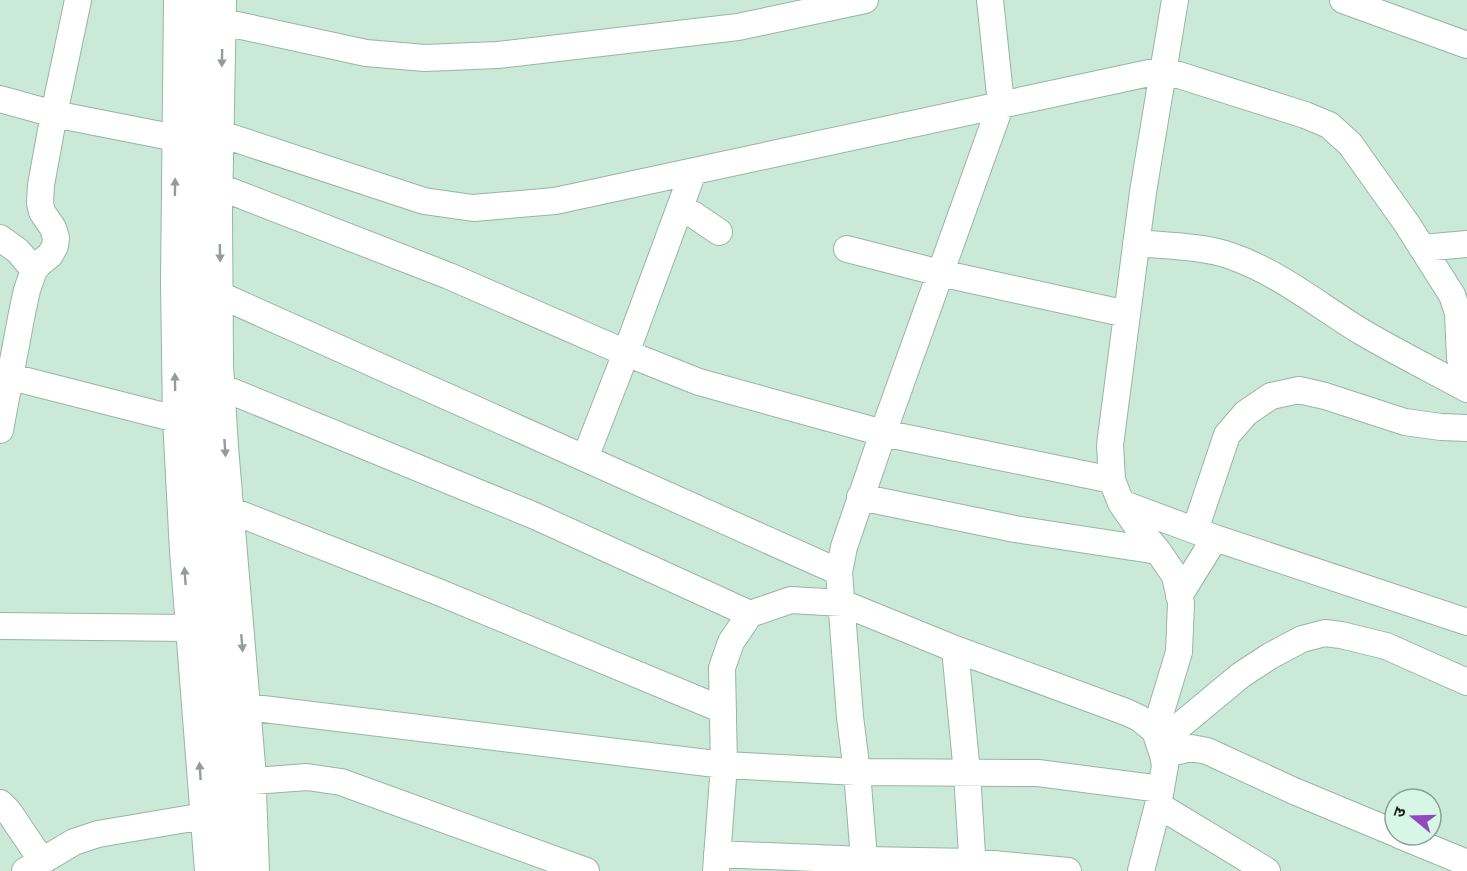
<svg xmlns="http://www.w3.org/2000/svg" width="1467" height="871" viewBox="0 0 1467 871" font-family="'Sofia Sans Condensed','Noto Sans Devanagari',sans-serif">
	<rect width="100%" height="100%" fill="#cae9d8"/>
	<g fill="none" stroke-linecap="round" stroke-linejoin="round">
		<defs>
			<path id="minor" d="M 177,0 L 174,282 L 176,419 L 183,551 L 208,871
				M 223,0 L 219,212 L 220,365 L 225,447 L 252,765 L 256,871
				M 1343,0 L 1467,45
				M 223,22 L 366,53 L 425,58 L 498,55 L 738,27 L 865,0
				M 0,99 L 54,114 L 176,138
				M 221,134 L 424,201 L 473,208 L 555,201 L 1163,70 L 1305,115 L 1329,125 L 1350,144 L 1407,224 L 1452,295 L 1458,313 L 1460,358 L 1467,380
				M 220,187 L 449,276 L 626,353 L 699,382 L 883,433 L 1112,480
				M 680,208 L 694,215 L 719,232
				M 0,238 L 18,251 L 34,270
				M 1136,243 C 1168,246 1202,246 1231,256 C 1280,273 1319,306 1362,332 C 1396,352 1432,370 1467,389
				M 1422,248 L 1467,244
				M 847,249 L 940,273 L 1127,314
				M 220,295 L 839,572
				M 0,374 L 176,419
				M 221,387 L 535,516 L 750,614
				M 0,430 L 22,313 L 27,290 L 34,270 L 40,263 L 50,255 L 55,246 L 56,238 L 53,228 L 42,212 L 40,203 L 41,185 L 54,114 L 78,0
				M 585,458 L 626,353 L 693,172
				M 860,497 L 1015,529 L 1158,551
				M 1121,503 L 1215,538 L 1467,622
				M 230,510 L 436,591 L 723,710
				M 1195,530 L 1227,435 L 1246,413 L 1271,396 L 1299,390 L 1325,396 L 1405,422 L 1441,427 L 1467,428
				M 1179,596 L 1215,538
				M 0,626 L 189,628
				M 955,649 L 967,773 L 973,871
				M 247,707 L 724,765 L 722,668 L 731,642 L 750,614 L 791,600 L 842,603 L 955,649 L 1126,712 L 1139,718 L 1155,731 L 1163,755 L 1165,766 L 1158,805 L 1141,871
				M 1155,731 L 1179,652 L 1181,603 L 1175,576 L 1158,551 L 1137,526 L 1121,503 L 1112,480 L 1110,445 L 1143,192 L 1175,0
				M 1159,743 L 1241,675 L 1270,656 L 1302,639 L 1325,633 L 1341,635 L 1386,646 L 1467,682
				M 1163,755 L 1191,748 L 1207,751 L 1294,791 L 1395,833
				M 253,781 L 307,777 L 341,782 L 586,871
				M 0,803 L 9,812 L 42,861
				M 1158,805 L 1267,871
				M 1399,835 L 1467,863
				M 717,854 L 864,860 L 973,862 L 1068,871
				M 25,871 L 74,842 L 98,834 L 204,816
				M 716,871 L 724,765 L 857,772 L 1038,773 L 1161,789
				M 865,871 L 857,772 L 850,717 L 839,572 L 844,547 L 883,433 L 1001,104 L 990,0"/>
			<path id="tertiary" d="M 198,0 L 195,189 L 197,309 L 201,434 L 230,792 L 230,871"/>
		</defs>
		<use href="#minor" stroke="#97b5a5" stroke-width="28"/>
		<use href="#tertiary" stroke="#97b5a5" stroke-width="34"/>
		<use href="#minor" stroke="#fff" stroke-width="26"/>
		<use href="#tertiary" stroke="#fff" stroke-width="32"/>
	</g>
	<defs><path id="oneway-solid" d="M-6-.8H1V-3.2L6.5 0L1 3.2V.8H-6Z" transform="scale(1.5)"/></defs>
	<g fill="#959b98">
		<use href="#oneway-solid" transform="translate(222 58) rotate(91)"/>
		<use href="#oneway-solid" transform="translate(175 187) rotate(-89)"/>
		<use href="#oneway-solid" transform="translate(220 253) rotate(89)"/>
		<use href="#oneway-solid" transform="translate(175 382) rotate(-91)"/>
		<use href="#oneway-solid" transform="translate(225 448) rotate(86)"/>
		<use href="#oneway-solid" transform="translate(185 576) rotate(-94)"/>
		<use href="#oneway-solid" transform="translate(242 643) rotate(85)"/>
		<use href="#oneway-solid" transform="translate(200 771) rotate(-94)"/>
	</g>
	<g transform="translate(1413 817) rotate(289)"><circle r="28" fill="#d7f6e5" stroke="#89a094" stroke-width="1.5"/>
	<path d="M0-4.5L10 22L0 15L-10 22Z" fill="#9249bb"/>
	<text y="-9" font-size="16" font-weight="bold" text-anchor="middle" fill="#14201a">उ</text>
	</g>
</svg>
